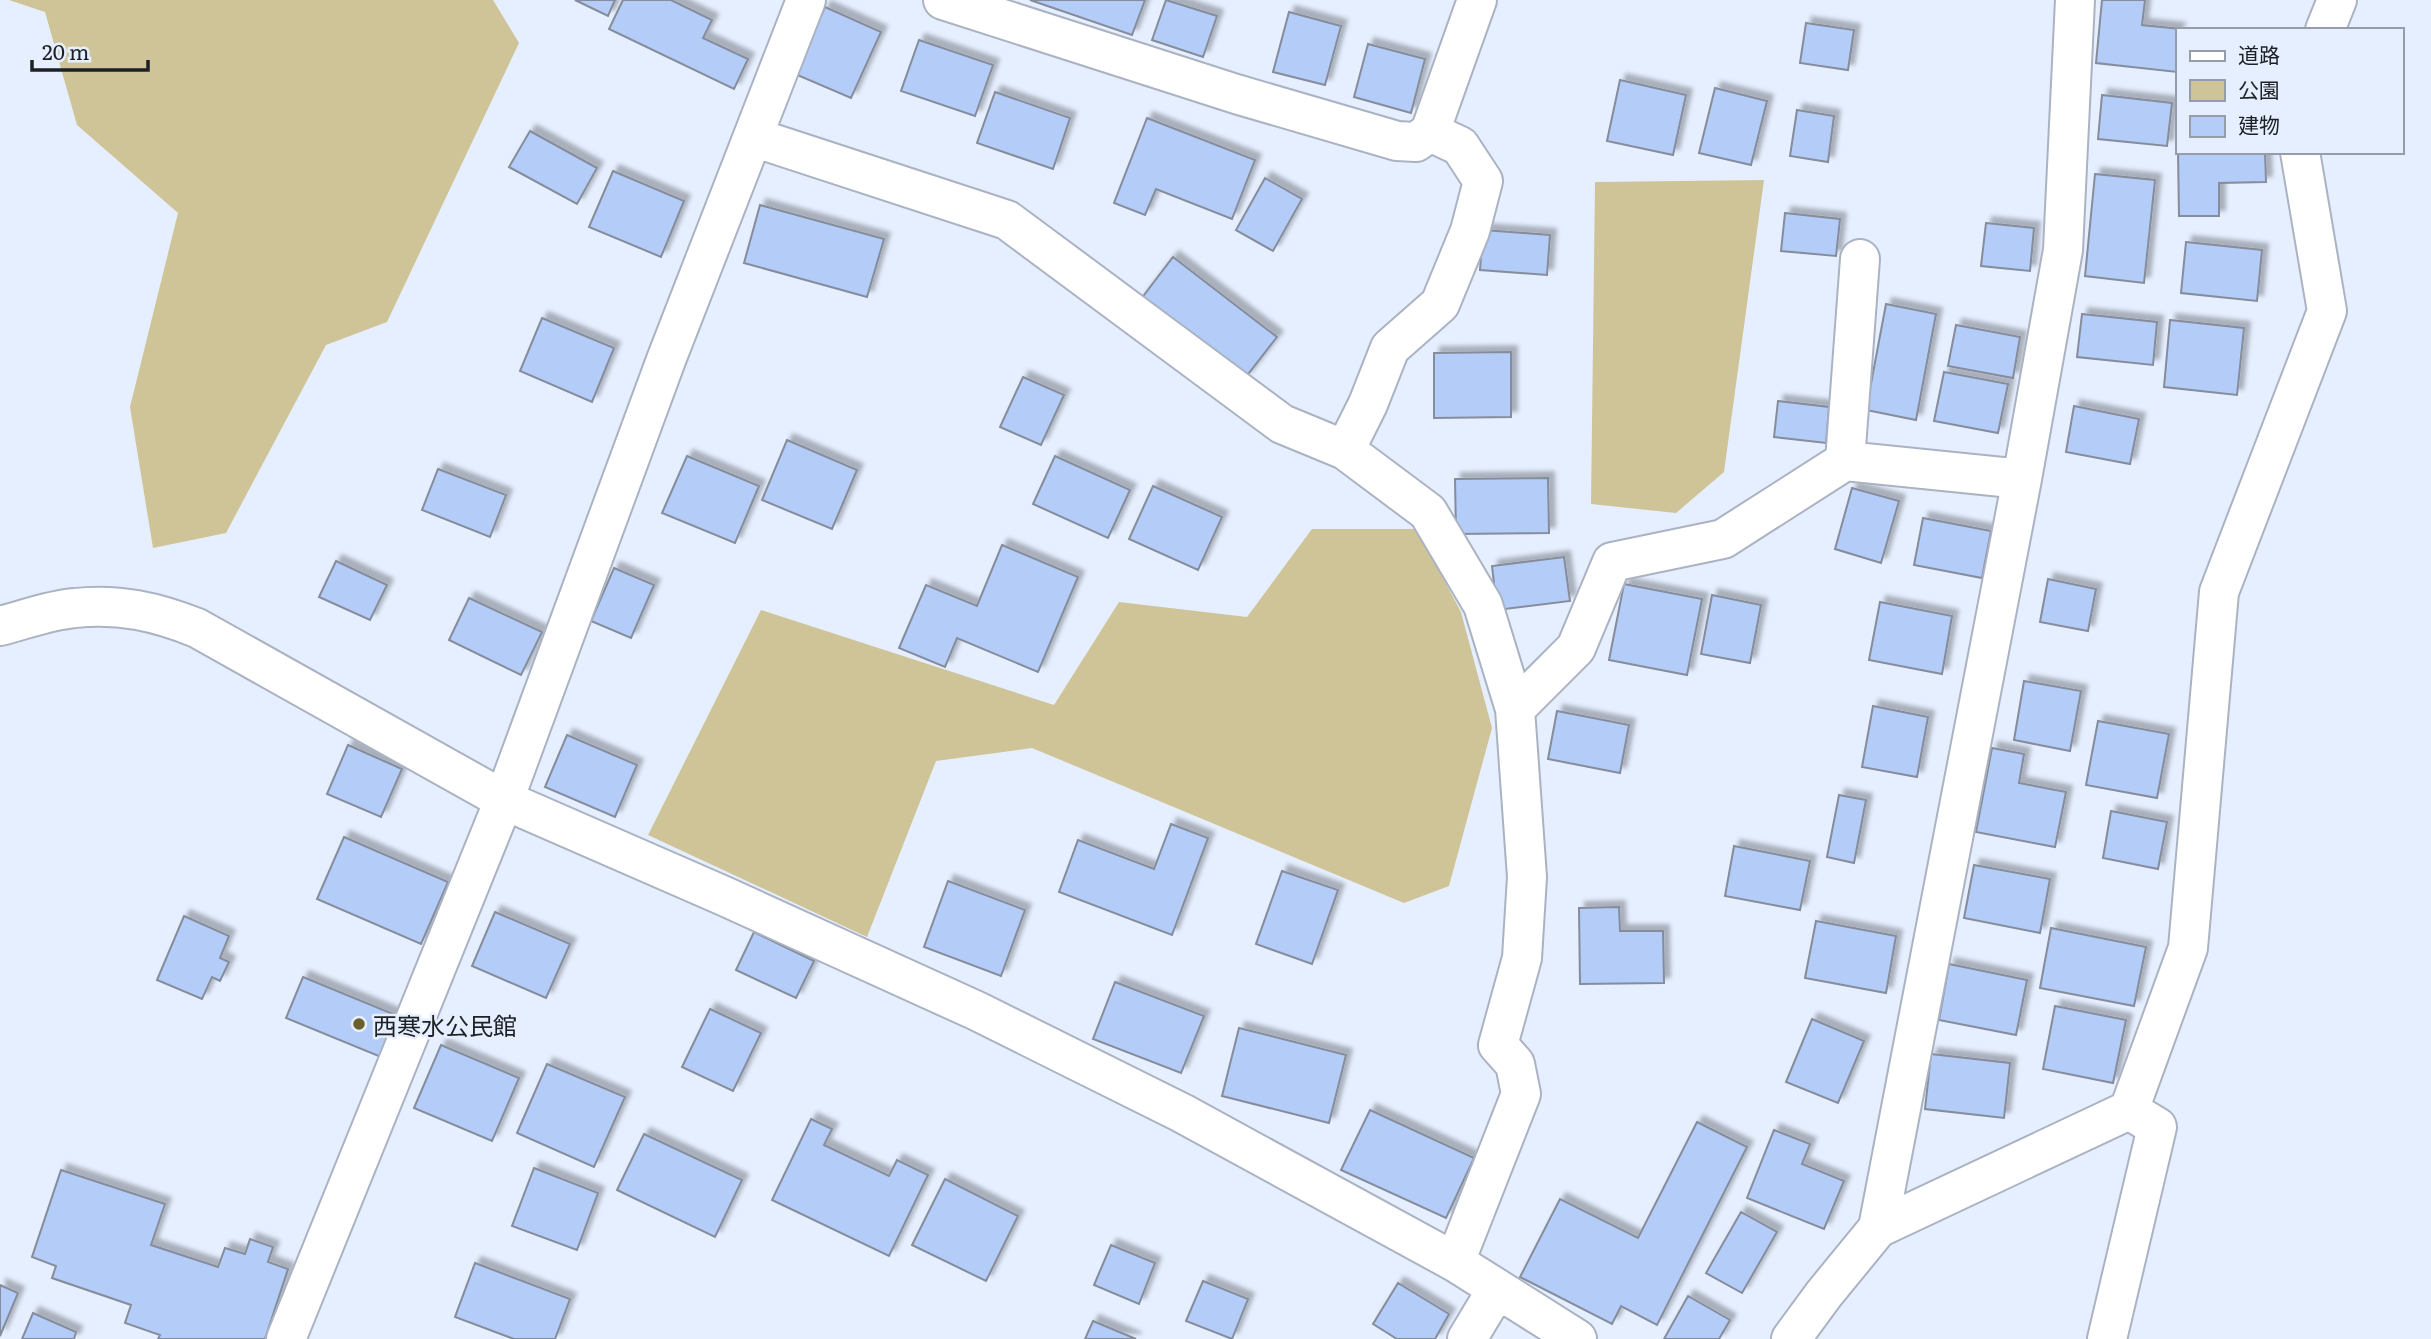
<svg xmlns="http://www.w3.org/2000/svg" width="2431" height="1339" viewBox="0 0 2431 1339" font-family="Literata,'Noto Sans JP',serif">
	<defs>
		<filter id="shadow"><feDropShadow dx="6" dy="-6" stdDeviation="2" flood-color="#0004"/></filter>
	</defs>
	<rect width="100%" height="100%" fill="#e6efff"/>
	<path fill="#cfc497" d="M 9,0 L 493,0 L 519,43 L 387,322 L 326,345 L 226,533 L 153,548 L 130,407 L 178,213 L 77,125 L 45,12 Z
		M 1764,180 L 1724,472 L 1676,513 L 1591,504 L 1595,182 Z
		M 1312,529 L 1417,529 L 1461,612 L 1492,728 L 1449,886 L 1404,903 L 1032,748 L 936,761 L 867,937 L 648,835 L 761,610 L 1054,705 L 1119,602 L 1247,617 Z"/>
	<path fill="#b4ccf8" stroke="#858c9b" stroke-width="2" filter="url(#shadow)" d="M 575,0 L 615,0 L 608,16 Z
		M 623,0 L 671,0 L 712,20 L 703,38 L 748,59 L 734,89 L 609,29 Z
		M 1030,0 L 1145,0 L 1132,35 Z
		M 1166,0 L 1217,16 L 1203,57 L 1152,40 Z
		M 2102,0 L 2145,0 L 2142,25 L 2181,29 L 2177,30 L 2177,72 L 2096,63 Z
		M 825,7 L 881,32 L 851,98 L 795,74 Z
		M 1289,12 L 1341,26 L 1325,85 L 1273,72 Z
		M 1806,23 L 1854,30 L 1848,70 L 1800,63 Z
		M 919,40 L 993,65 L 975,116 L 901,91 Z
		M 1368,44 L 1425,59 L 1411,113 L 1354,97 Z
		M 1620,80 L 1686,95 L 1673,155 L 1607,141 Z
		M 1715,88 L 1767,101 L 1751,165 L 1699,153 Z
		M 995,92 L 1070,118 L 1053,169 L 977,143 Z
		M 2102,95 L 2172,103 L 2167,146 L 2098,139 Z
		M 1797,110 L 1834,116 L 1828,162 L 1790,156 Z
		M 1147,118 L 1255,160 L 1232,219 L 1156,189 L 1145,215 L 1114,203 Z
		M 530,131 L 597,168 L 577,204 L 509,167 Z
		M 2178,152 L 2265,152 L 2266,182 L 2219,183 L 2219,216 L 2179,216 Z
		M 613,171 L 684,201 L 661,257 L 589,227 Z
		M 2095,174 L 2155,180 L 2144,283 L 2085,276 Z
		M 1265,178 L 1302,199 L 1273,251 L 1236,230 Z
		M 760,205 L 884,239 L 867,297 L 744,263 Z
		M 1785,213 L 1840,219 L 1836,256 L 1781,251 Z
		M 1986,223 L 2034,228 L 2030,271 L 1981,266 Z
		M 1483,230 L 1550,235 L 1547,275 L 1480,270 Z
		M 2186,242 L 2262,250 L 2257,301 L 2181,293 Z
		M 1173,257 L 1277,337 L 1245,378 L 1141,299 Z
		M 1886,304 L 1936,314 L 1916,420 L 1866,410 Z
		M 2082,314 L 2157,322 L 2153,365 L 2077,357 Z
		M 542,318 L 614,348 L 592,402 L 520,371 Z
		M 2170,320 L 2244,328 L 2237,395 L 2164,387 Z
		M 1956,325 L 2020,337 L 2013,378 L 1948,366 Z
		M 1511,352 L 1511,417 L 1434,418 L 1434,353 Z
		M 1944,372 L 2008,384 L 1998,433 L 1934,421 Z
		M 1023,377 L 1064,395 L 1041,445 L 1000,427 Z
		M 1778,401 L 1829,407 L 1826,443 L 1774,437 Z
		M 2074,406 L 2139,419 L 2130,464 L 2066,452 Z
		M 787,440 L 857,470 L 832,529 L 762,500 Z
		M 687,456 L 759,486 L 735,543 L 662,513 Z
		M 1055,456 L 1130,490 L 1108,538 L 1033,504 Z
		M 438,469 L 506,495 L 490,537 L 422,510 Z
		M 1548,478 L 1549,533 L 1456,534 L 1455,479 Z
		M 1153,486 L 1222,517 L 1198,570 L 1129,539 Z
		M 1852,488 L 1899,501 L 1881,563 L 1835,549 Z
		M 1923,518 L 1991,531 L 1982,578 L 1914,565 Z
		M 1002,545 L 1078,577 L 1038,672 L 957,638 L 945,667 L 899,648 L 926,585 L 977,606 Z
		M 1564,557 L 1570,601 L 1497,610 L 1492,566 Z
		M 336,561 L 387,585 L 370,620 L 319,597 Z
		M 614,568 L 654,585 L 631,638 L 591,621 Z
		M 2048,579 L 2096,589 L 2088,631 L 2040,622 Z
		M 1624,584 L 1702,599 L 1687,675 L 1609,660 Z
		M 1712,595 L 1761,605 L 1750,663 L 1701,654 Z
		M 469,598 L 542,632 L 521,675 L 449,640 Z
		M 1880,602 L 1952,616 L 1942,674 L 1869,660 Z
		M 2024,681 L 2081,691 L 2070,751 L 2014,740 Z
		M 1873,706 L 1928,717 L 1917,777 L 1862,767 Z
		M 1557,711 L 1629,725 L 1620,773 L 1548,759 Z
		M 2098,721 L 2169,734 L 2157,798 L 2086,785 Z
		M 567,735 L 637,765 L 615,817 L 545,787 Z
		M 348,745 L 402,769 L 381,817 L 327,794 Z
		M 1992,748 L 2024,754 L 2019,783 L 2066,792 L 2055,847 L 1976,832 Z
		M 1839,795 L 1866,800 L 1854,863 L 1827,857 Z
		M 2111,811 L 2167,822 L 2158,869 L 2103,858 Z
		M 1171,824 L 1208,838 L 1172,935 L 1059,892 L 1078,840 L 1154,869 Z
		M 344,837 L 448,882 L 421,944 L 317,899 Z
		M 1734,846 L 1810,861 L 1800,910 L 1725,896 Z
		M 1974,865 L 2050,879 L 2040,933 L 1964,918 Z
		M 1282,871 L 1338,890 L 1312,964 L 1256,944 Z
		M 948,881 L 1025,910 L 1001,976 L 924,947 Z
		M 1619,907 L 1620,931 L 1663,931 L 1664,983 L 1580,984 L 1579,908 Z
		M 495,912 L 570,944 L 546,998 L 472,966 Z
		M 184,916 L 229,936 L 220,958 L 229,962 L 220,981 L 212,977 L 202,999 L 157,980 Z
		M 1816,921 L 1896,936 L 1886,993 L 1805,978 Z
		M 2051,928 L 2146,947 L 2134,1006 L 2040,988 Z
		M 754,932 L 814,961 L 796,998 L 736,970 Z
		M 1949,964 L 2027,980 L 2016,1035 L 1939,1020 Z
		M 303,977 L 398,1016 L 381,1057 L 286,1018 Z
		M 1115,982 L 1204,1016 L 1181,1073 L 1093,1039 Z
		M 2055,1006 L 2126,1020 L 2113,1083 L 2043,1069 Z
		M 710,1009 L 761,1033 L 733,1091 L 682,1067 Z
		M 1812,1019 L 1864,1041 L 1838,1103 L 1786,1082 Z
		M 1239,1028 L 1346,1055 L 1329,1123 L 1222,1096 Z
		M 441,1045 L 519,1078 L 492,1141 L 414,1108 Z
		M 1931,1054 L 2010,1063 L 2004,1118 L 1925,1109 Z
		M 547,1064 L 625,1097 L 594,1167 L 517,1133 Z
		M 1370,1110 L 1474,1158 L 1446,1218 L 1341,1170 Z
		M 811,1119 L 832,1129 L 824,1145 L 889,1176 L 897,1160 L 928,1175 L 889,1256 L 772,1200 Z
		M 1697,1122 L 1747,1147 L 1657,1325 L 1621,1306 L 1612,1324 L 1520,1277 L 1560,1199 L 1638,1238 Z
		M 1774,1130 L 1810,1144 L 1802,1164 L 1844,1181 L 1824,1229 L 1747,1198 Z
		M 644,1134 L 742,1180 L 715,1237 L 617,1190 Z
		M 534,1168 L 598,1193 L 577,1250 L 512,1226 Z
		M 61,1170 L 165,1204 L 151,1245 L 218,1267 L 225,1248 L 245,1254 L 250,1239 L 273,1247 L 268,1262 L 288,1269 L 265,1339 L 158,1339 L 160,1335 L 125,1323 L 131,1305 L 52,1278 L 56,1266 L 32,1257 Z
		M 945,1179 L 1018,1216 L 986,1281 L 912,1245 Z
		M 1741,1212 L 1777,1232 L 1742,1293 L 1706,1273 Z
		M 1111,1245 L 1155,1263 L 1139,1304 L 1094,1285 Z
		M 475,1263 L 570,1299 L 555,1339 L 514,1339 L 455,1317 Z
		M 1203,1281 L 1248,1299 L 1232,1339 L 1186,1321 Z
		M 1398,1283 L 1449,1314 L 1435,1339 L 1397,1339 L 1373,1324 Z
		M 0,1285 L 18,1293 L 0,1336 Z
		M 1688,1296 L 1730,1320 L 1719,1339 L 1664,1339 Z
		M 33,1313 L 76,1332 L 74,1339 L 22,1339 Z
		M 1093,1321 L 1136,1339 L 1085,1339 Z"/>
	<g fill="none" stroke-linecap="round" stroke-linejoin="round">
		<defs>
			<path id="minor" d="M 943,0 L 1236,94 L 1397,141 L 1416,142 L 1430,132 L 1477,0
				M 2325,30 L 2337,0
				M 753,137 L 1007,220 L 1282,424 L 1345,450 L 1428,512 L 1483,605 L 1515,709 L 1527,877 L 1522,958 L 1498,1045 L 1515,1064 L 1521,1094 L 1455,1262
				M 1345,450 L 1368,404 L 1390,348 L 1440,304 L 1470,231 L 1483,181 L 1460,146 L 1430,132
				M 1845,461 L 1860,259
				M 0,626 C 24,620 50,610 75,608 C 119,603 157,612 197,628 L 504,800 L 724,896 L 977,1011 L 1182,1113 L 1455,1262 L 1577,1339
				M 1515,709 L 1576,648 L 1612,562 L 1723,539 L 1845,461 L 2022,479
				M 2129,1110 L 2188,948 L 2219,592 L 2327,311 L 2300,152
				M 1878,1228 L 2129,1110 L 2157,1127 L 2107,1339
				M 286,1339 L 504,800 L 666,360 L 806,0
				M 1467,1339 L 1497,1289
				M 1791,1339 L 1824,1294 L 1878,1228 L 2022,479 L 2063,250 L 2075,0"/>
		</defs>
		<use href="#minor" stroke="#abb3c2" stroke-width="42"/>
		<use href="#minor" stroke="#fff" stroke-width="38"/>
	</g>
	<circle fill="#6b5f2c" stroke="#e6efff" stroke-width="2.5" cx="359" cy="1024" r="7"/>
	<g text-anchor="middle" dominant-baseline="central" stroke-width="5" stroke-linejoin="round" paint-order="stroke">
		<g font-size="24" fill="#1d2025" stroke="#e6efff" text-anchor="start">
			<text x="373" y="1024">西寒水公民館</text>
		</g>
	</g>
	<rect x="2176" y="28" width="228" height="126" fill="#e6efff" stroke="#969ca8" stroke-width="2"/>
	<rect x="2190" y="51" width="35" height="10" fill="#ffffff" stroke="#969ca8" stroke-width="2"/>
	<text x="2238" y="63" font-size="21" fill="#1d2025">道路</text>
	<rect x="2190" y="80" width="35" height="21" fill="#cfc497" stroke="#969ca8" stroke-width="2"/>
	<text x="2238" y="98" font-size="21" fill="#1d2025">公園</text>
	<rect x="2190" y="116" width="35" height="21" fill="#b4ccf8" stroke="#969ca8" stroke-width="2"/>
	<text x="2238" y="133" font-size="21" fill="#1d2025">建物</text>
	<path d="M32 60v10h116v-10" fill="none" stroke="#1d2025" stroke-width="3.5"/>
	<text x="42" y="60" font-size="21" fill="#1d2025" stroke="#e6efff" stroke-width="5" paint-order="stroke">20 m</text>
</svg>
